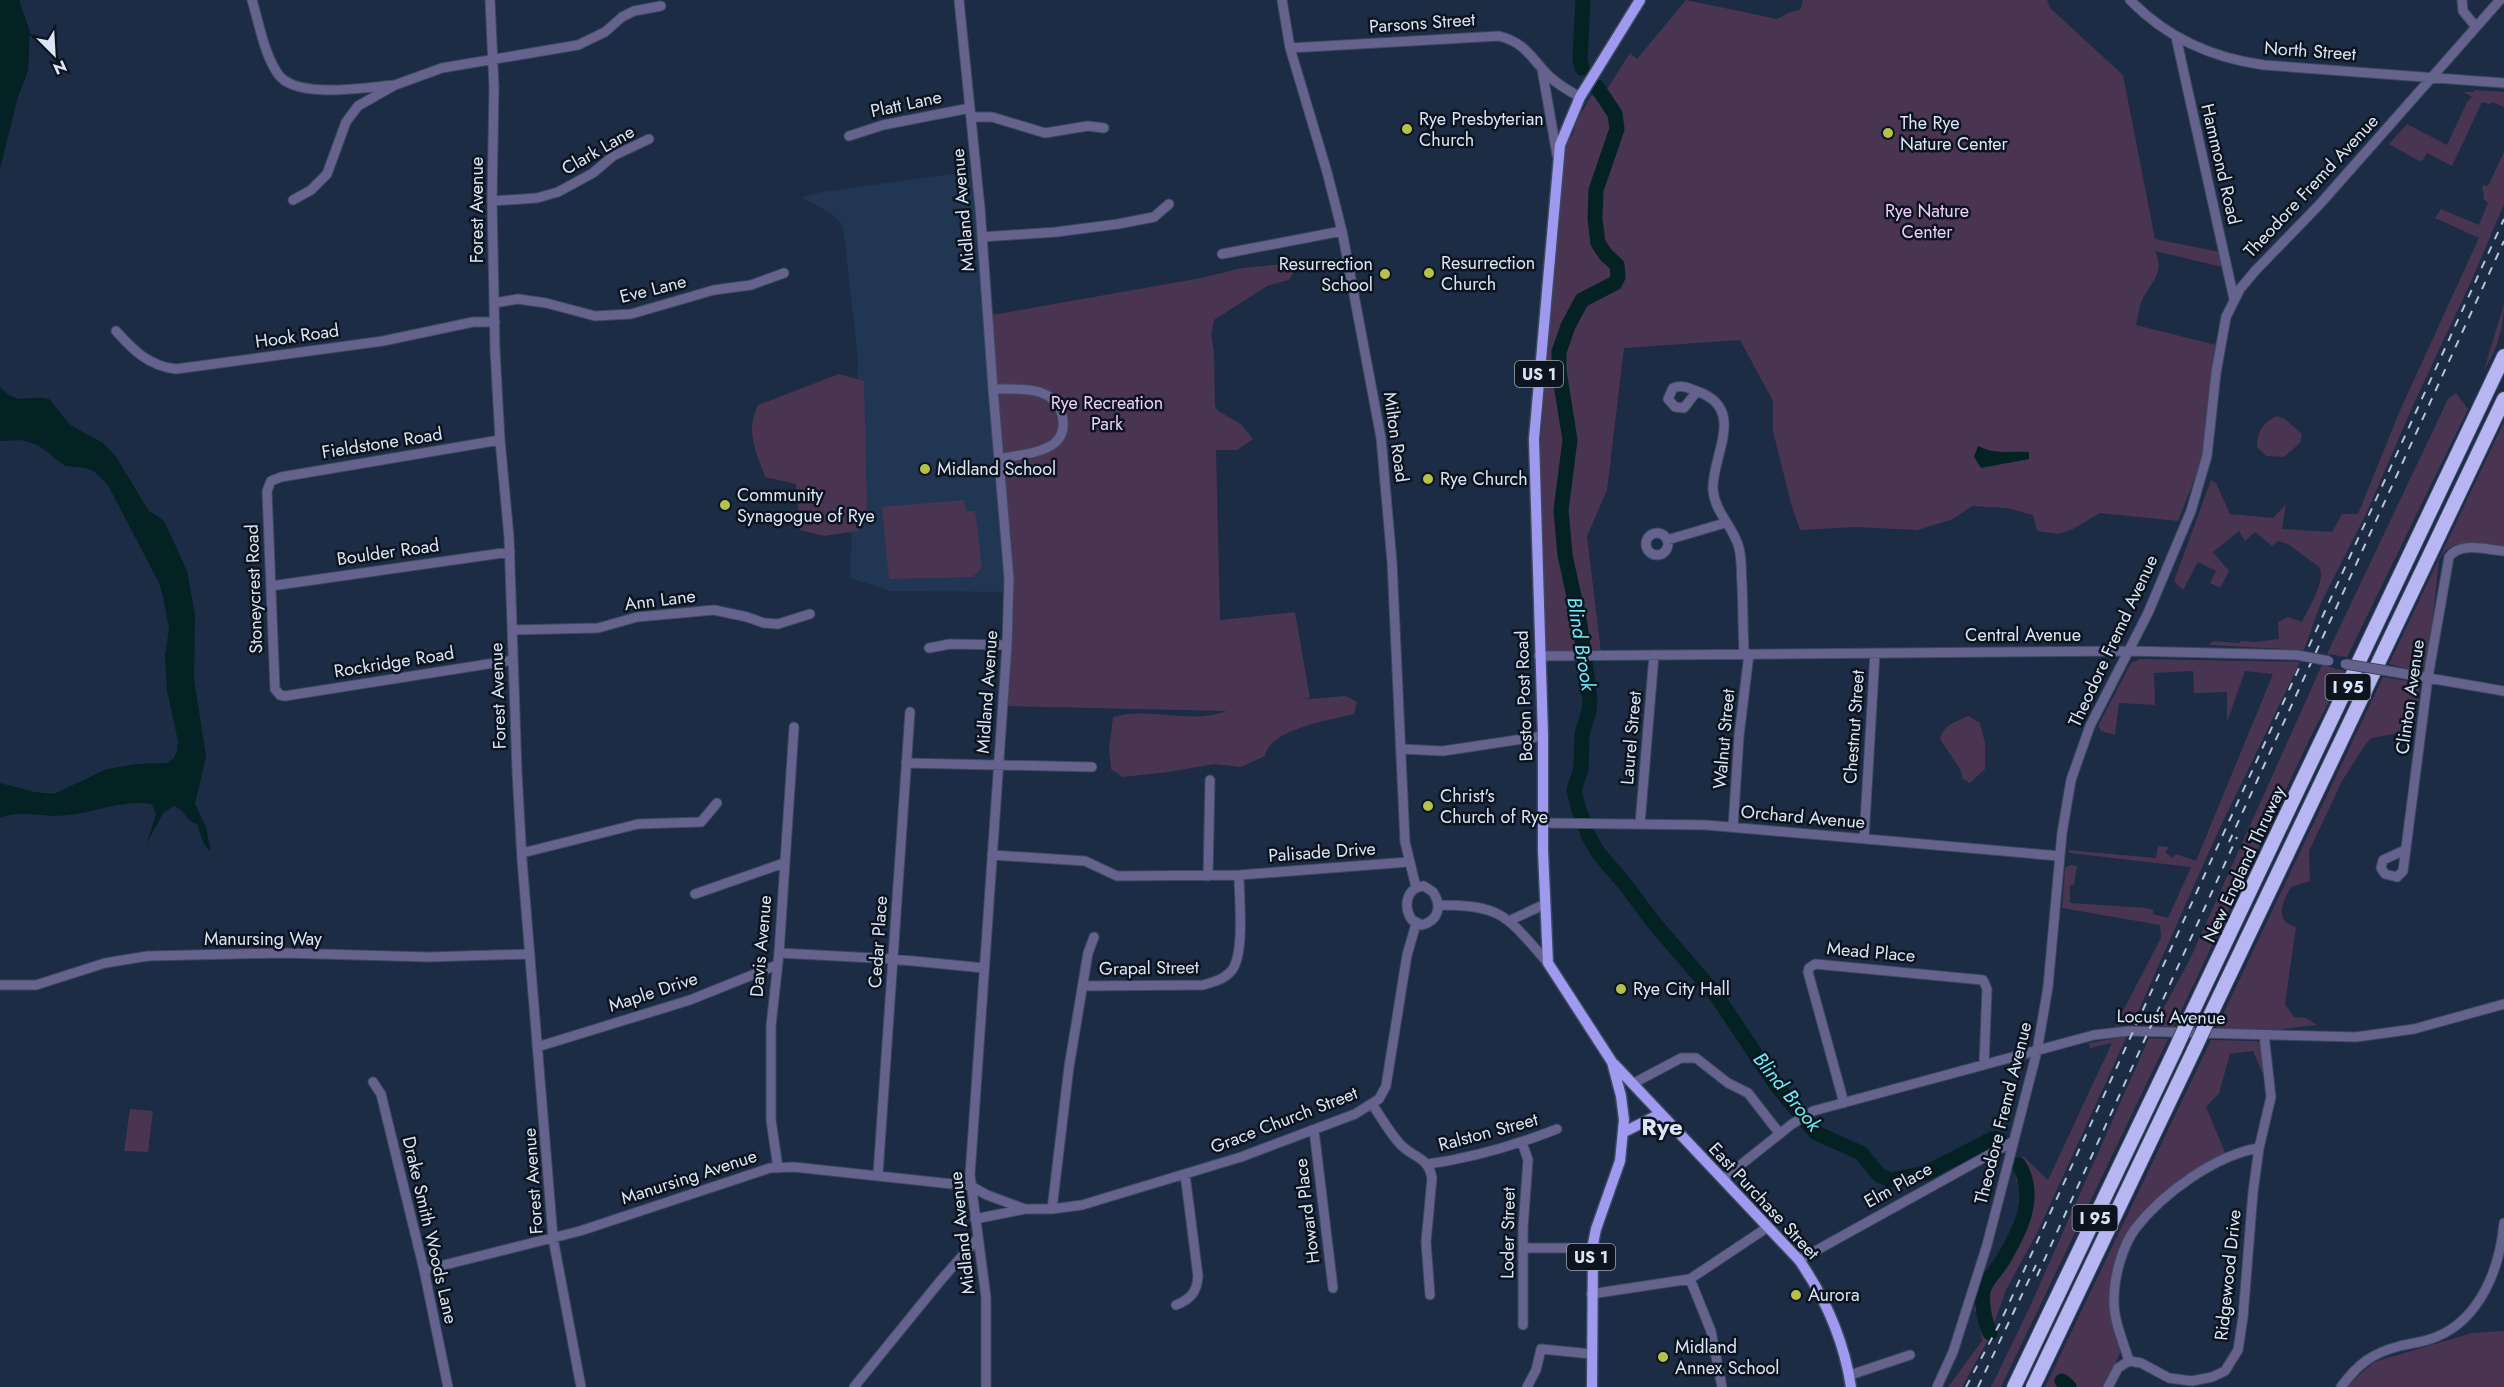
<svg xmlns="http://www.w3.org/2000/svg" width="2504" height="1387" viewBox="0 0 2504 1387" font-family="Jost,sans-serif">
	<rect width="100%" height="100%" fill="#1b2c44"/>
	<path fill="#213652" d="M 974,171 L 1005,592 L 890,591 L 850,578 L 858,360 L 843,226 L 832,214 L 801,197 L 821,192 Z"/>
	<path fill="#493552" d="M 1686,0 L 1777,19 L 1790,12 L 1800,10 L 1803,0 L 2047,0 L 2050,8 L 2123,75 L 2155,239 L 2220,252 L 2222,267 L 2155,251 C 2165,273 2153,279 2143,298 C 2139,306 2138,317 2136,325 L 2216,345 L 2203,458 L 2178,521 L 2100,513 L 2073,529 L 2058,534 L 2037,531 L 2033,515 L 2007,508 L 1972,506 L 1951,520 L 1917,530 L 1857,527 L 1800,530 L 1792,507 L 1773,431 L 1773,401 L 1740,340 L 1624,348 L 1607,490 L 1587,536 L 1601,652 L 1544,652 L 1539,463 L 1561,171 L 1568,138 L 1573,135 L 1576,122 L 1591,96 L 1596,96 L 1600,100 L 1630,53 L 1637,59 Z
		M 2475,90 L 2504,92 L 2504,107 L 2492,102 L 2490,104 L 2482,102 L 2452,166 L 2427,153 L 2423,160 L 2419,161 L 2389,144 L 2407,124 L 2447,145 L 2467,102 L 2472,97 L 2464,92 L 2473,92 Z
		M 2504,152 L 2504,204 L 2469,286 L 2415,401 L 2366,514 L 2320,605 L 2304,650 L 2209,645 L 2213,641 L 2239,643 L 2242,641 L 2255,642 L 2279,639 L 2278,622 L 2288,617 L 2302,622 C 2308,609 2327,579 2319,567 L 2288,544 L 2278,541 L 2272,546 L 2255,532 L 2245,541 L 2239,531 L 2213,552 L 2229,571 L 2220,588 L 2210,583 L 2216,571 L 2198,562 L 2183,590 L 2174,581 L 2211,480 L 2216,483 L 2230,514 L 2273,518 L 2286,504 L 2282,529 L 2332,532 L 2342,514 L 2358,514 L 2401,408 L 2479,238 L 2435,218 L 2441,209 L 2479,225 L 2488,203 L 2483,199 L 2484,195 L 2482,187 L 2484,185 L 2488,186 Z
		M 1295,263 L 1295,270 L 1289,280 L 1267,286 L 1214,320 L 1211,335 L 1214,352 L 1215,406 L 1218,411 L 1241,424 L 1253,439 L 1237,450 L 1216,450 L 1220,620 L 1295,612 L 1310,698 L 1297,700 L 1346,696 L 1357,702 L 1354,714 C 1331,720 1269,729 1265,756 L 1241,767 L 1214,764 L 1169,772 L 1123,777 L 1111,769 L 1109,750 L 1113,717 C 1147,706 1193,725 1226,711 L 1008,706 L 1014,604 L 992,315 L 1201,278 L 1242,268 Z
		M 2504,304 C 2504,326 2497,351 2484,370 Z
		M 839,374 L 864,381 L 867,511 L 858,531 L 824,536 L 800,530 L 796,484 L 765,477 C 756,451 745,432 758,405 Z
		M 2456,393 L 2468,409 L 2347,657 L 2327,654 L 2448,399 Z
		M 2277,416 L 2285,419 L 2302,434 L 2300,443 L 2284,457 L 2266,456 L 2257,447 C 2257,432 2263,422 2277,416 Z
		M 2504,422 L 2504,547 L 2454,545 L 2445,551 L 2439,560 L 2428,663 C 2419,675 2402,667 2389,664 Z
		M 964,500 L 966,511 L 975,511 L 982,567 L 973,577 L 889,579 L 882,507 Z
		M 2140,659 L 2300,662 L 2216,836 L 2133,1023 L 2115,1026 L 2161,938 L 2160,925 L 2062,908 L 2065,868 L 2070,865 L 2077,866 L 2074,885 L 2070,885 L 2070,903 L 2147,908 L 2153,910 L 2153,914 L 2168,918 L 2191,867 L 2069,853 L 2068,850 L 2156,858 L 2158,846 L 2169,847 L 2165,852 L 2172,858 L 2176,854 L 2196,861 L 2273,674 L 2245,671 L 2227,722 L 2227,692 L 2194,693 L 2193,671 L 2154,673 L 2155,705 L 2119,703 L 2115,735 L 2101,731 L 2098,726 L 2131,663 Z
		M 2322,665 L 2345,671 L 2312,734 L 2173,1028 L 2155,1024 L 2189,961 Z
		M 2383,677 L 2420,683 L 2414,730 L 2371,738 L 2365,745 L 2342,781 L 2309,851 L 2310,881 L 2291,887 C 2283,901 2273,921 2296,927 L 2285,1004 L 2294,1017 L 2306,1018 L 2317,1025 L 2282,1029 L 2216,1029 Z
		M 1968,716 L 1980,723 L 1985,743 L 1985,769 L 1970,783 L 1963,779 L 1960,769 L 1940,739 C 1943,725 1956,722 1968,716 Z
		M 2127,1036 L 2037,1233 L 2006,1290 L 1988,1340 L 1962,1387 L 1948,1387 L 1982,1341 L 1979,1315 L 1974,1310 L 1987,1268 L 1996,1266 C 2005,1246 2019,1222 2023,1200 C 2024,1190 2020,1186 2016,1179 C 2014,1173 2021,1162 2023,1156 L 2048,1180 L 2112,1043 L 2090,1048 L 2089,1045 L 2090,1043 Z
		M 2149,1038 L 2168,1039 L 2001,1387 L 1991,1387 L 2028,1311 Z
		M 2211,1040 L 2257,1041 L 2260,1043 L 2266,1081 L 2253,1051 L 2230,1054 L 2219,1093 L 2206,1107 L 2226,1155 L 2182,1179 L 2152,1205 L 2115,1273 L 2122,1349 L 2104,1387 L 2045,1387 Z
		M 130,1109 L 153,1111 L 148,1152 L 124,1151 Z
		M 2504,1331 L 2504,1387 L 2346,1387 L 2374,1362 L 2472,1333 Z"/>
	<path fill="#042123" d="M 0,0 L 19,0 L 30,32 L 28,71 L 18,97 L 0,169 Z
		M 0,387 C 17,407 28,394 49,399 L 70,425 L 103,443 L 116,457 L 149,511 L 163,520 L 167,527 L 187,571 L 195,615 L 194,679 L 206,756 L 195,804 L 206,827 L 211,852 L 204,844 L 197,824 C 187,822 184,809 174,806 L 163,813 L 147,843 L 156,814 L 152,804 C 119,799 89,816 55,816 C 36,816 19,810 0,818 L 0,783 L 34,792 L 54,794 L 107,769 L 137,764 L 167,763 L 174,758 L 177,751 L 178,741 L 167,690 L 165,656 L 169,629 L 163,596 L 159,583 L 108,485 L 95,472 L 85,468 L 65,466 L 38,445 L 21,440 L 0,441 Z
		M 1978,446 C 1997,455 2010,451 2029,452 L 2029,459 L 1981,468 L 1974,457 Z"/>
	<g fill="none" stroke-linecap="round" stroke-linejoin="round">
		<path stroke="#042123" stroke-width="15" d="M 1582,68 L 1580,60 L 1583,0
			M 1597,87 L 1615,114 L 1617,129 L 1596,190 L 1595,219 L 1598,243 L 1606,255 L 1617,265 L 1618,277 L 1615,283 L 1582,300 L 1568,326 L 1559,352 L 1559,371 L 1570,440 L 1561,510 L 1565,555 L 1580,624 L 1590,700 L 1589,711 L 1582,734 L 1581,769 L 1574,790 L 1578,807 L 1589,837 L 1599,854 L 1625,884 L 1654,923 L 1716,995 L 1777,1086 L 1816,1133 L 1861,1153 L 1879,1175 L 1890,1180 L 1926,1173 L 1994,1138 L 2000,1140
			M 1990,1333 C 1985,1322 1980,1300 1984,1288 C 1988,1278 1997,1270 2003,1260 C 2020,1231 2038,1197 2019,1165
			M 2062,1381 L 2069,1387"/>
		<defs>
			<path id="minor" d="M 252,0 C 259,23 264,54 278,74 C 296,100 367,87 395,85
				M 490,0 L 494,87 L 492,201 L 495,350 L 500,440 L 509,537 L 517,772 L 522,860 L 553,1238 L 581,1387
				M 959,0 L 980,208 L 993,389 L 1009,579 L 1007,645 L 970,1175 L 986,1297 L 986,1387
				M 1282,0 L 1290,48 L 1327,172 L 1342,231 L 1381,438 L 1392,562 L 1405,842 L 1416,887
				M 2130,0 C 2167,38 2212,58 2264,65 L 2504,83
				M 2462,0 L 2463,11 L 2476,27
				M 2176,37 L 2234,299
				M 1290,48 L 1499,36 C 1526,43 1531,58 1549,76 C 1558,85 1569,91 1580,97
				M 1542,69 L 1557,155
				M 971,117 L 992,117 L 1045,133 L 1088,126 L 1104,128
				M 849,136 L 883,125 L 970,108
				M 293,200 L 311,190 L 327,174 L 346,122 L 358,106 L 395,85 L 442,68 L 578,45 L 605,32 L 622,17 L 634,11 L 661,6
				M 492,201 L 537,198 L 558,192 L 593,173 L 613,156 L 649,139
				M 982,237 L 1056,232 L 1118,224 L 1154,217 L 1169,204
				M 1222,254 L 1342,231
				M 494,303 L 518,299 L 546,303 L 595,316 L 631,314 L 714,290 L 751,285 L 784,273
				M 116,331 C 134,351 149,366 176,369 L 383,341 L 473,322 L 495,322
				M 993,389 C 1020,389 1060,385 1063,421 C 1064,431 1061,439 1052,445 C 1038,454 1016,455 999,459
				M 1697,391 L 1684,408 L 1675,407 L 1668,399 L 1673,388 C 1682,384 1691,389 1699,392 C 1747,410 1711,457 1713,490 C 1715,513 1734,527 1739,548 C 1742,560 1741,573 1742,585 C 1743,608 1743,631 1744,654
				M 500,440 L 281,477 L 271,481 L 267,491 L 275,689 L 280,695 L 285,696 L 513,660
				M1646 544a11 11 0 1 1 22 0a11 11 0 1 1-22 0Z
				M 1667,540 L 1725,523
				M 271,586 L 510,552
				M 512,630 L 598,628 L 637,617 L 714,610 L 747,617 L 764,623 L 778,624 L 810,614
				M 929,648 L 950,644 L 1007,645
				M 1539,656 L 2128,651 L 2297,655
				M 2388,671 L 2504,691
				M 1401,749 L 1443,751 L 1543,736
				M 906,763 L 1092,767
				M 1543,823 L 1706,825 L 2059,856
				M 1640,824 L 1654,655
				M 1733,827 L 1739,736 L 1749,654
				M 1864,839 L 1875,653
				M 2405,850 L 2383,860 L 2381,868 L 2385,874 L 2397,877 L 2403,871 L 2428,677 L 2449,557 C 2460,541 2487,550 2504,551
				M 522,853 L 638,824 L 701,822 L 717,803
				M 992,855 L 1085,861 L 1117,876 L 1239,875 L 1408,862
				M 1208,876 L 1210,780
				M 1424,886 L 1433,892 C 1442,906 1439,920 1422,925 L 1412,920 C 1403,907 1406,887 1424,886 Z
				M 695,894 L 784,863
				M 1439,905 C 1504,905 1507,917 1548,963
				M 1509,921 L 1545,904
				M 779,953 L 893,959 L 984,968
				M 0,985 L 36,985 L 105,963 L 148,956 L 284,953 L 429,957 L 530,954
				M 1084,986 L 1203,985 C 1214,982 1225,979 1232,970 C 1245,953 1239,896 1239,875
				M 537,1047 L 690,1000 L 777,965
				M 373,1082 L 381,1094 L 424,1270 L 448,1387
				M 1632,1084 L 1681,1058 L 1696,1058 L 1728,1083 L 1748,1093 L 1780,1134
				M 1844,1103 L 1808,972 L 1809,968 L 1815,964 L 1983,980 L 1987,989 L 1984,1065
				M 1372,1104 C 1381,1117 1389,1132 1400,1144 C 1413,1158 1428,1156 1432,1178 L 1426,1242 L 1430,1295
				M 1314,1130 L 1333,1288
				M 1522,1142 L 1528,1160 L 1523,1228 L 1523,1325
				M 1428,1164 C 1472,1158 1516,1145 1557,1129
				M 778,1168 L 771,1120 L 771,1026 L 779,953 L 794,727
				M 878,1174 L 910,712
				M 1723,1179 L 1792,1124 L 1813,1111 L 2094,1035 L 2129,1031 L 2356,1037 L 2414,1029 L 2504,1004
				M 1052,1209 L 1069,1067 L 1088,953 L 1094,937
				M 975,1219 L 1025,1209 L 1052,1209 L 1082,1205 L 1241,1157 L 1355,1114 L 1379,1099 L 1386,1086 L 1407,955 L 1416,924
				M 1524,1248 L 1569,1248
				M 1799,1260 L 2014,1141
				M 424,1270 L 580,1231 L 770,1168 L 794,1167 L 971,1186 L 987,1195 L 1025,1209
				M 1690,1279 L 1711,1331 L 1722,1387
				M 1591,1294 L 1690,1279 L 1768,1227
				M 1176,1305 C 1191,1299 1197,1292 1198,1276 L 1185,1174
				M 2129,1361 C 2123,1341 2113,1319 2114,1299 C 2114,1277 2122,1247 2135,1229 C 2162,1194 2215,1155 2259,1148
				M 1850,1375 L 1910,1355
				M 854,1387 L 941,1280 L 978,1238
				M 1527,1387 L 1536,1370 L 1541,1349 L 1592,1354
				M 1937,1387 L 1953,1352 L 1987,1245 L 2037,1051 L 2048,987 L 2062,833 L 2071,780 L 2090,726 L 2148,613 L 2191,511 L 2207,456 L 2216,373 L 2226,317 L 2240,289 L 2255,271 L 2320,204 L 2500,0
				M 2108,1387 L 2118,1368 L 2129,1361 L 2141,1363 L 2169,1378 L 2192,1381 L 2212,1377 L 2225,1371 L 2238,1350 L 2243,1317 L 2253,1192 L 2259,1148 L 2271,1097 L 2264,1035
				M 2341,1387 C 2358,1364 2372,1353 2400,1346 C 2412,1343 2425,1342 2436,1337 C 2481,1319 2500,1267 2504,1223"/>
			<path id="major" d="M 1614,1064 L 1799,1260 C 1826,1299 1844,1341 1851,1387
				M 1624,1132 L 1660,1114
				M 1592,1387 L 1593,1244 L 1596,1229 L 1620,1161 L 1624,1120 L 1621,1096 L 1612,1062 L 1548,963 L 1543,851 L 1543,736 L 1534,439 L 1560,145 L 1580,97 L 1640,0"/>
			<path id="highway" d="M 2190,1017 L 2504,356
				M 2209,1018 L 2504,399
				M 2014,1387 L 2175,1050
				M 2033,1387 L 2194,1050"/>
		</defs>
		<use href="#minor" stroke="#3a4a60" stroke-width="11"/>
		<use href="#major" stroke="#3a4a60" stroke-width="13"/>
		<use href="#highway" stroke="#3a4a60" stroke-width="16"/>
		<use href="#minor" stroke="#65638d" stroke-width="9"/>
		<use href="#major" stroke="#9f99ef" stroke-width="10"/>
		<use href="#highway" stroke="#b8b5f3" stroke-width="14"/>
		<path stroke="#b8c4d6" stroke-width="2" stroke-dasharray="8 8" stroke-linecap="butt" d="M 2229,842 L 2504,241
			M 2037,1276 L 2237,837
			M 1966,1387 L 2000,1323 L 2504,219
			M 1978,1387 L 2036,1265"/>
		<defs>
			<path id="minor-bridge" d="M 2297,655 L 2329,661
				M 2345,664 L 2388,671"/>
			<path id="highway-bridge" d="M 2175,1050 L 2190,1017
				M 2194,1050 L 2209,1018"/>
		</defs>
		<use href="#minor-bridge" stroke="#3a4a60" stroke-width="11" stroke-linecap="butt"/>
		<use href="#highway-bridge" stroke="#3a4a60" stroke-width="16" stroke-linecap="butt"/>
		<use href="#minor-bridge" stroke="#65638d" stroke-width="9"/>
		<use href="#highway-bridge" stroke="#b8b5f3" stroke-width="14"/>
	</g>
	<g fill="#b4c24a" stroke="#0d141f" stroke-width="2">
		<circle cx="1407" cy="129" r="6"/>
		<circle cx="1888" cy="133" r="6"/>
		<circle cx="1429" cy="273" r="6"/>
		<circle cx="1385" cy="274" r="6"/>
		<circle cx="925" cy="469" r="6"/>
		<circle cx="1428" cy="479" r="6"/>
		<circle cx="725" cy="505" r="6"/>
		<circle cx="1428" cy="806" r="6"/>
		<circle cx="1621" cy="989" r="6"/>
		<circle cx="1796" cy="1295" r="6"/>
		<circle cx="1663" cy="1357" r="6"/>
	</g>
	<g text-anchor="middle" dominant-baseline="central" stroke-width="5" stroke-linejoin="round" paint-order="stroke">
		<g fill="#0d141f" stroke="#9ca6b5" stroke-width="1.5">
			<rect x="1515" y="361" width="48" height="26" rx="4.5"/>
			<rect x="2325.5" y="674" width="45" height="26" rx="4.5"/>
			<rect x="2072.5" y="1205" width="45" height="26" rx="4.5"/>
			<rect x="1567" y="1244" width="48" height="26" rx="4.5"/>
		</g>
		<g font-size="16" font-weight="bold" fill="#dae5f5">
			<text x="1539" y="374">US 1</text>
			<text x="2348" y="687">I 95</text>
			<text x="2095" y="1218">I 95</text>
			<text x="1591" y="1257">US 1</text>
		</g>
		<g font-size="18" fill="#dae5f5" stroke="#0d141f">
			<text transform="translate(1422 23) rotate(-4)">Parsons Street</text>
			<text transform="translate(2310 51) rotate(4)">North Street</text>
			<text transform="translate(906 104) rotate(-12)">Platt Lane</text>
			<text transform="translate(598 150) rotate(-30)">Clark Lane</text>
			<text transform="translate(2221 164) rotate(77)">Hammond Road</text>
			<text transform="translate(2311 186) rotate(-47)">Theodore Fremd Avenue</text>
			<text transform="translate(477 210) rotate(-90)">Forest Avenue</text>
			<text transform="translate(963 210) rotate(-95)">Midland Avenue</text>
			<text transform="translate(653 289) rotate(-14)">Eve Lane</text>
			<text transform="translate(297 336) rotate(-8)">Hook Road</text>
			<text transform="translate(1396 437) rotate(82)">Milton Road</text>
			<text transform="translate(382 443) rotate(-9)">Fieldstone Road</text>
			<text transform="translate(388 552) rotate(-8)">Boulder Road</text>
			<text transform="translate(254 589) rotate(-92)">Stoneycrest Road</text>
			<text transform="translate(660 600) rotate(-7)">Ann Lane</text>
			<text x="2023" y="635">Central Avenue</text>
			<text transform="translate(2113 641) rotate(-65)">Theodore Fremd Avenue</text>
			<text transform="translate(394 662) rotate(-9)">Rockridge Road</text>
			<text transform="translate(987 692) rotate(-86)">Midland Avenue</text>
			<text transform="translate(498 696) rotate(-92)">Forest Avenue</text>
			<text transform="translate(1524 696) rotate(-92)">Boston Post Road</text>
			<text transform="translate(2410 697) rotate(-82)">Clinton Avenue</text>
			<text transform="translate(1854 727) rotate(-86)">Chestnut Street</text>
			<text transform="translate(1631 738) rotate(-85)">Laurel Street</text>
			<text transform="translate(1724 739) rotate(-85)">Walnut Street</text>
			<text transform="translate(1803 817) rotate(5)">Orchard Avenue</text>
			<text transform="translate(1322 852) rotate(-4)">Palisade Drive</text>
			<text transform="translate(2244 864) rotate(-65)">New England Thruway</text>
			<text x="263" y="939">Manursing Way</text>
			<text transform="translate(878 942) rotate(-86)">Cedar Place</text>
			<text transform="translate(761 946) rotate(-85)">Davis Avenue</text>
			<text transform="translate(1871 952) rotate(5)">Mead Place</text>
			<text transform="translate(1149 968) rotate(-1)">Grapal Street</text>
			<text transform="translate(653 992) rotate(-18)">Maple Drive</text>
			<text transform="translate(2171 1017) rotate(1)">Locust Avenue</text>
			<text transform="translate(2003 1113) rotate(-76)">Theodore Fremd Avenue</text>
			<text transform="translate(1284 1120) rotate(-21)">Grace Church Street</text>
			<text transform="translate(1488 1132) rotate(-15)">Ralston Street</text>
			<text transform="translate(689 1177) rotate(-18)">Manursing Avenue</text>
			<text transform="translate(533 1181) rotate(-94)">Forest Avenue</text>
			<text transform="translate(1898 1185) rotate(-29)">Elm Place</text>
			<text transform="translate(1764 1201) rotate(47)">East Purchase Street</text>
			<text transform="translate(1307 1211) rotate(-97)">Howard Place</text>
			<text transform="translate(430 1230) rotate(77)">Drake Smith Woods Lane</text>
			<text transform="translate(962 1233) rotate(-96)">Midland Avenue</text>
			<text transform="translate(1508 1233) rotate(-89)">Loder Street</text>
			<text transform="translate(2228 1275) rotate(-84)">Ridgewood Drive</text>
		</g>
		<g font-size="18" fill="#dae5f5" stroke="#0d141f" text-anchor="start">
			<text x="1419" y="119">Rye Presbyterian<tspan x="1419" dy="21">Church</tspan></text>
			<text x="1900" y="123">The Rye<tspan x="1900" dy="21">Nature Center</tspan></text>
			<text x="1441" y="263">Resurrection<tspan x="1441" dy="21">Church</tspan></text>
			<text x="1373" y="264" text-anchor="end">Resurrection<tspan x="1373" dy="21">School</tspan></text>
			<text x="937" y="469">Midland School</text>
			<text x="1440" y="479">Rye Church</text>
			<text x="737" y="495">Community<tspan x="737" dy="21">Synagogue of Rye</tspan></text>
			<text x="1440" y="796">Christ's<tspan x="1440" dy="21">Church of Rye</tspan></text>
			<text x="1633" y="989">Rye City Hall</text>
			<text x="1808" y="1295">Aurora</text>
			<text x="1675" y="1347">Midland<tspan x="1675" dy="21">Annex School</tspan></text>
		</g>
		<g font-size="18" fill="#edcefc" stroke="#0d141f">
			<text x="1927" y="211">Rye Nature<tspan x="1927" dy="21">Center</tspan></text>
			<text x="1107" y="403">Rye Recreation<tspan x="1107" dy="21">Park</tspan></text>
		</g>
		<g font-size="20" font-style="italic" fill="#6aeef7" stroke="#0d141f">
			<text transform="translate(1581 644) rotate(81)">Blind Brook</text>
			<text transform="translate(1787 1092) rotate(51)">Blind Brook</text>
		</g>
		<g font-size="24" font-weight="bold" fill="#dae5f5" stroke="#0d141f">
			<text x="1662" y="1126">Rye</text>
		</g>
	</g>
	<g transform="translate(54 54) rotate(156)" stroke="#0d141f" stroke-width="4.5" paint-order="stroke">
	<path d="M0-4.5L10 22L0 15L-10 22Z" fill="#dae5f5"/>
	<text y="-9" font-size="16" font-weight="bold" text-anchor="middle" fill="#dae5f5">N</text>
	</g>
</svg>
